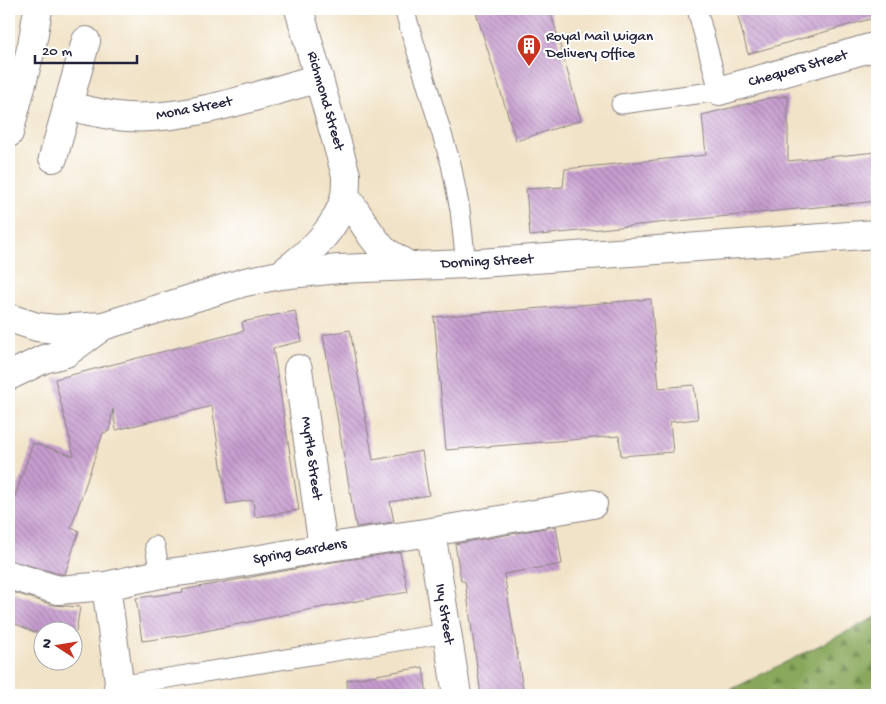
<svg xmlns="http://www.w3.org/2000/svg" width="886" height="704" viewBox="0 0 886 704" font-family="'Gochi Hand',sans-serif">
	<defs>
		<pattern id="forest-firs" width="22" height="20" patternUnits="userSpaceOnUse" patternTransform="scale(1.25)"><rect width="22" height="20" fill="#89a85c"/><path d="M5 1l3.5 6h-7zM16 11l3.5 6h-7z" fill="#70884d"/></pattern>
		<pattern id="building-back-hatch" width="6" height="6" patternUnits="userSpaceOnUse" patternTransform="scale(1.25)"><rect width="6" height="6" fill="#c79dcf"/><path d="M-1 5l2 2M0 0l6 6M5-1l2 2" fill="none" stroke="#a180a9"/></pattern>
	</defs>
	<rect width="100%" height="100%" fill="#fff"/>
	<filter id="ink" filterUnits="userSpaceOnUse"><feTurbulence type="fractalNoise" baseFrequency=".02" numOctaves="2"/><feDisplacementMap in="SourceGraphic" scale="10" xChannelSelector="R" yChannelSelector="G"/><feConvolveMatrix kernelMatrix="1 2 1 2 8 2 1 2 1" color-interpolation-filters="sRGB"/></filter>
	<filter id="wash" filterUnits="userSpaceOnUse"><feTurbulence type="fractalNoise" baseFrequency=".0096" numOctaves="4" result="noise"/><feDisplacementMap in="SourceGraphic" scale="20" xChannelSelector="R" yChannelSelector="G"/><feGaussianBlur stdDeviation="1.12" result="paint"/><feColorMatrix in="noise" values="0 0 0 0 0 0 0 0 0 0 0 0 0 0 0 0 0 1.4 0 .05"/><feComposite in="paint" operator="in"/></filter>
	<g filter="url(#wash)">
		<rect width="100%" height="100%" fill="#f1e3c7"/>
		<path fill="url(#forest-firs)" stroke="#56654c" d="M 876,617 L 877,695 L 720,695 Z"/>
		<g id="blocks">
			<path fill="url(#building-back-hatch)" d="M 475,9 L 550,9 L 581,120 L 516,141 Z
				M 736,9 L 877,9 L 877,17 L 748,54 Z
				M 788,96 L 788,161 L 877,152 L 877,201 L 530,236 L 526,189 L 563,187 L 565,169 L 706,155 L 702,115 L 770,98 Z
				M 651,299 L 659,388 L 694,385 L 698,419 L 670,422 L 673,452 L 621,456 L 619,436 L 446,450 L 434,317 Z
				M 295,311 L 302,341 L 273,348 L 299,510 L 255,517 L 253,500 L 227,504 L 212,406 L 116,430 L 113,409 L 109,431 L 103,433 L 71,528 L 79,531 L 65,574 L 60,574 L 9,560 L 9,514 L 33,443 L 74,456 L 55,379 L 244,331 L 242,322 Z
				M 350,330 L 373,460 L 422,451 L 429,495 L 390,502 L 394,522 L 356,527 L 323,335 Z
				M 556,526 L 562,564 L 504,574 L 524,695 L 481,695 L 465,581 L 461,581 L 455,544 Z
				M 400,552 L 408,592 L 307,610 L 186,635 L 142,641 L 136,598 L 183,592 L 182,590 L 326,563 Z
				M 9,591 L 53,605 L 80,607 L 76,632 L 34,632 L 9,621 Z
				M 423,667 L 427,695 L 348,695 L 347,680 Z"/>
		</g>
	</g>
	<g filter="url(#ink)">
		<use href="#blocks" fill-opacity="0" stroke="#8a8281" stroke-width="1"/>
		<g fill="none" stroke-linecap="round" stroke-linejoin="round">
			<defs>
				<path id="lane" d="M 404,9 L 451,164 L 460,210 L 466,264
					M 621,104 L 719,91 L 697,9
					M 155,546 L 160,574
					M 118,686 L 447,633"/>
				<path id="street" d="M 719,91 L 877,46
					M 67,106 C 87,110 107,116 128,117 C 186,121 263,94 319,78
					M 53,158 L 86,41
					M 345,195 L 372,236 L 383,250 L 409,266
					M 280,275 C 307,255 338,229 345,195 C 346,189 346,181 346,175 L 299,9
					M 9,318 L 37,327 L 56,329 L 103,326 L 245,282 L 280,275 L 339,269 L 466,264 L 877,234
					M 298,369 L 323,548
					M 9,376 L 44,359 L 66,353 L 103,326
					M 431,532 L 457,695
					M 9,575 L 58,590 L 106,586 L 160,574 L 215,567 L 323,548 L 431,532 L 593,504
					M 106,586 L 119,681 L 117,695"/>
				<path id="secondary" d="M 9,133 L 32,45 L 38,9"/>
			</defs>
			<use href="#lane" stroke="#8a8281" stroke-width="21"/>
			<use href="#street" stroke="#8a8281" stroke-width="30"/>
			<use href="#secondary" stroke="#8a8281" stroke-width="30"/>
			<use href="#lane" stroke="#fff" stroke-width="19"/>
			<use href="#street" stroke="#fff" stroke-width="28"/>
			<use href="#secondary" stroke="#fff" stroke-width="28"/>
		</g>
	</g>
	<defs>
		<symbol id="building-pin" viewBox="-11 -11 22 30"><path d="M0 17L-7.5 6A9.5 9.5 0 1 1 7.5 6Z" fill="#c8321e" stroke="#fff"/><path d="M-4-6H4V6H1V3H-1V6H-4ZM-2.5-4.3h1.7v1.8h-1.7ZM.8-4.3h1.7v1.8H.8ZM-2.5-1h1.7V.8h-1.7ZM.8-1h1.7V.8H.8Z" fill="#fff"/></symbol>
	</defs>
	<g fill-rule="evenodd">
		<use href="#building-pin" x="515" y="32" width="28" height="38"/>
	</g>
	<g text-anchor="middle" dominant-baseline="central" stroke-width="4" stroke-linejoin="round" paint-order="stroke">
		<g font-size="15" fill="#22223b" stroke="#fff" text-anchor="start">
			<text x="546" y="37">Royal Mail Wigan<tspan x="546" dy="17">Delivery Office</tspan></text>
		</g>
		<g font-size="15" fill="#22223b" stroke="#fff">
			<text transform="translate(798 69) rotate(-16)">Chequers Street</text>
			<text transform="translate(325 101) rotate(74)">Richmond Street</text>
			<text transform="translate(194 109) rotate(-11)">Mona Street</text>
			<text transform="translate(487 262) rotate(-3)">Dorning Street</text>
			<text transform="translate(311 458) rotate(82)">Myrtle Street</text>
			<text transform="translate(300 552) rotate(-10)">Spring Gardens</text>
			<text transform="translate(444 614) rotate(81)">Ivy Street</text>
		</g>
	</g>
	<rect width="886" height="704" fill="none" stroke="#fff" stroke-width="30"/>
	<g transform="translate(58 646) rotate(282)"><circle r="24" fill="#ffffff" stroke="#a7a7b1"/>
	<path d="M0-4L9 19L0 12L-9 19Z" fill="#c8321e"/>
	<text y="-8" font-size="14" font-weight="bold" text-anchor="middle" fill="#22223b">N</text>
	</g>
	<path d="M35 55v8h102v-8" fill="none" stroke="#22223b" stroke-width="2.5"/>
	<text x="42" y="55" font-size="15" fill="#22223b" stroke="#ffffff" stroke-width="4" paint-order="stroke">20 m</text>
</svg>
